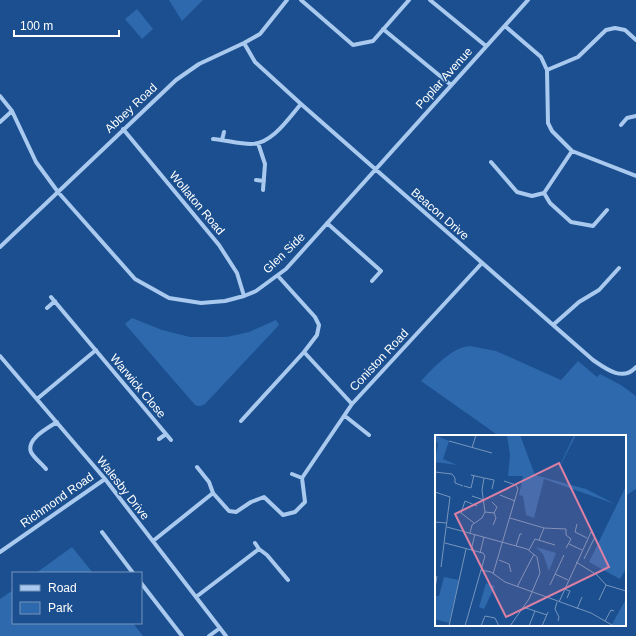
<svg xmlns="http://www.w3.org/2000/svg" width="636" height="636" viewBox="0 0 636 636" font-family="Helvetica,sans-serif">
	<rect width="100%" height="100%" fill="#1b4f8f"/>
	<path fill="#2e69ad" d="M 169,0 L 203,0 L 182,21 Z
		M 137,9 L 153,29 L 142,39 L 125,19 Z
		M 132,318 L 162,330 L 190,337 L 227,337 L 249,332 L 276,320 L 279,325 L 205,404 C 202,406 199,407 195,405 L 125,324 Z
		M 470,346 L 496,351 L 561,380 L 578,361 L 597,377 L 600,374 L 621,385 L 636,396 L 636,489 L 625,496 L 625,436 L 499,436 L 421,381 C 433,368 452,347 470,346 Z
		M 72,547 L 93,573 L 36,573 Z
		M 13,590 L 13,623 L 133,623 L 143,636 L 0,636 L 0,599 Z"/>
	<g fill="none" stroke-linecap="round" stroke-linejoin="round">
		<path stroke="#a9c9ee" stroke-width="4" d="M 301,0 L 353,45 L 373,41 L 409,0
			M 430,0 L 486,46
			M 505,26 L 541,57 L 547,70 L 548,123 L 552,131 L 572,151 L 636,176
			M 383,29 L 451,85
			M 244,43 L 255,62 L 301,104 L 593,360 C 606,369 623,382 636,367
			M 547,70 L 578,57 L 606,30 L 615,28 L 625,30 L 636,40
			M 0,96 L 12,111 L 36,162 L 58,192 L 135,279 L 169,298 L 201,303 L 225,301 L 244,296 L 256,291 L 286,269 L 528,0
			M 0,122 L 12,111
			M 621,125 L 627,118 L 636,116
			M 123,129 L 219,245 L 237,273 L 244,296
			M 213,139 C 225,140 239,144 251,144 C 272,144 288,119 301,104
			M 222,140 L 224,132
			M 258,143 L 265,164 L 263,190
			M 572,151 L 544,193 L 550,203 L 571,222 L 593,226 L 607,210
			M 491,162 L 517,192 L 532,196 L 544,193
			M 256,180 L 264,181
			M 327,223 L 381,271 L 372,281
			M 0,247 L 176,80 L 199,64 L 244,43 L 260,34 L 287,0
			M 51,297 L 171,440
			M 47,308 L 55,301
			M 553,325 L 579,302 L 599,290 L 619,268
			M 304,352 L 352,404
			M 0,356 L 105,479 L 226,636
			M 37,399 L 96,350
			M 345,416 L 369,435
			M 241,421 L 304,352 L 317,335 L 319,325 L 315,317 L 278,276
			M 159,439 L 166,434
			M 197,467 L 209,482 L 213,493 L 229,511 L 236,512 L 251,502 L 264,497 L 283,515 L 295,512 L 305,502 L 302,478
			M 46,469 C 42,464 34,458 31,452 C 26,439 48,428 57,422
			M 292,474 L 302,478
			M 302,478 L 352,404 L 482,263
			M 102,532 L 133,573
			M 153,541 L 213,493
			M 255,543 L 259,549
			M 0,552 L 105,479
			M 141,583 L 182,636
			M 196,597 L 259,549 L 267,555 L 288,580
			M 209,636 L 220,628"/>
	</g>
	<g text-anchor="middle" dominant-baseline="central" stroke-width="3" stroke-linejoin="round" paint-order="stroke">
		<g font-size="12" fill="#fff" stroke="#1b4f8f">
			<text transform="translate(444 78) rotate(-48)">Poplar Avenue</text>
			<text transform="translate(131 108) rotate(-43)">Abbey Road</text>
			<text transform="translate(197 203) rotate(50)">Wollaton Road</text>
			<text transform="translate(440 214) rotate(41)">Beacon Drive</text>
			<text transform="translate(284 253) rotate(-44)">Glen Side</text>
			<text transform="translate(379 360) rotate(-47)">Coniston Road</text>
			<text transform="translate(138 386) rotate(50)">Warwick Close</text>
			<text transform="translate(123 488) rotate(52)">Walesby Drive</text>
			<text transform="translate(57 500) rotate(-35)">Richmond Road</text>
		</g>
	</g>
	<g transform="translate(435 435)">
		<rect width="191" height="191" fill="#1b4f8f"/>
		<path d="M 0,0 L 14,6 L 8,24 L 22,30 L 0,27 L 3,8 L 0,7 ZM 72,0 L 85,0 L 100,40 L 151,54 L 180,69 L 109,44 L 99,83 L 91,80 L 88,61 L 84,60 L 88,41 L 73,41 L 75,20 ZM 139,0 L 141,0 L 119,43 ZM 191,51 L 191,134 L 185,144 L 154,127 ZM 101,112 L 121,118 L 114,136 L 108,119 ZM 9,142 L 24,145 L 14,188 L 0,184 L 0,161 L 4,161 ZM 51,148 L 60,151 L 49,174 L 44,172 ZM 191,164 L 191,188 L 189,191 L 176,191 Z" fill="#2e69ad"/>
		<path fill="none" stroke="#7695bc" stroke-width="1" d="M 14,6 L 57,18M 37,13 L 41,0M 0,37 L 17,39 L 20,43 L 20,48 L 28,51M 36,40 L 49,43M 29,51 L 36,53 L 39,40M 0,57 L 15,62 L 6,132M 65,60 L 80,66M 37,61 L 49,65M 50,77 L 59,78 L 62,72 L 57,67M 75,83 L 109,93 L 131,94 L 131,100 L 136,104 L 131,113M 0,87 L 12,88M 39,88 L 26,78 L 30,66 L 42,71M 142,89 L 140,97 L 152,103M 58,90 L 61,83 L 59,78M 12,92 L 92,114 L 102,122 L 105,138 L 94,164 L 75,191M 35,98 L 37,90 L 47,83 L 50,77 L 47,55 L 49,43 L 59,45 L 57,54M 104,105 L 109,93M 10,108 L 48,118 L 50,121 L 30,191M 134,109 L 147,115M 81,111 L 85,99 L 87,99M 36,115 L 40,99M 94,115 L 100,104 L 120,110M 45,118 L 49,102M 149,124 L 160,102 L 156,97M 64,125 L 74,129 L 76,137M 141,127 L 162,140 L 171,150 L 191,156M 46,135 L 56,137 L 70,147 L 156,178 L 177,190M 58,139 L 83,54 L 81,50 L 69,46M 120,139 L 133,145M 115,150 L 129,120M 82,152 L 99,119M 0,153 L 2,141M 129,154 L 135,156 L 132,163M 164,165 L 171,150M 122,167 L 120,174 L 124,182 L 123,186M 124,167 L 157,95M 88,172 L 112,180M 142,174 L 147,162M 170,186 L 176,175 L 179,176M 14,191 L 31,114M 46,191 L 50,181 L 60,183 L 64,191M 94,191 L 100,176M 107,191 L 113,177"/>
		<path fill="#dd80a5" fill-opacity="0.15" stroke="#dd80a5" stroke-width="2" d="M 124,28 L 174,132 L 71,182 L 20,79 Z"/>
		<rect width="191" height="191" fill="none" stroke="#fff" stroke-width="2"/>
	</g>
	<rect x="12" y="572" width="130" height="52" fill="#1b4f8f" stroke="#7695bc"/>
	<rect x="20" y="585" width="20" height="6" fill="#a9c9ee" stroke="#7695bc"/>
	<text x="48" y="592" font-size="12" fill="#ffffff">Road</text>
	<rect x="20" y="602" width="20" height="12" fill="#2e69ad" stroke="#7695bc"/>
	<text x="48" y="612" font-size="12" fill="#ffffff">Park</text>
	<path d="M14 30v6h105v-6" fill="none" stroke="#ffffff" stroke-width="2"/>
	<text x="20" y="30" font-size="12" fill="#ffffff" stroke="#1b4f8f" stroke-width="3" paint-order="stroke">100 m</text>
</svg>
